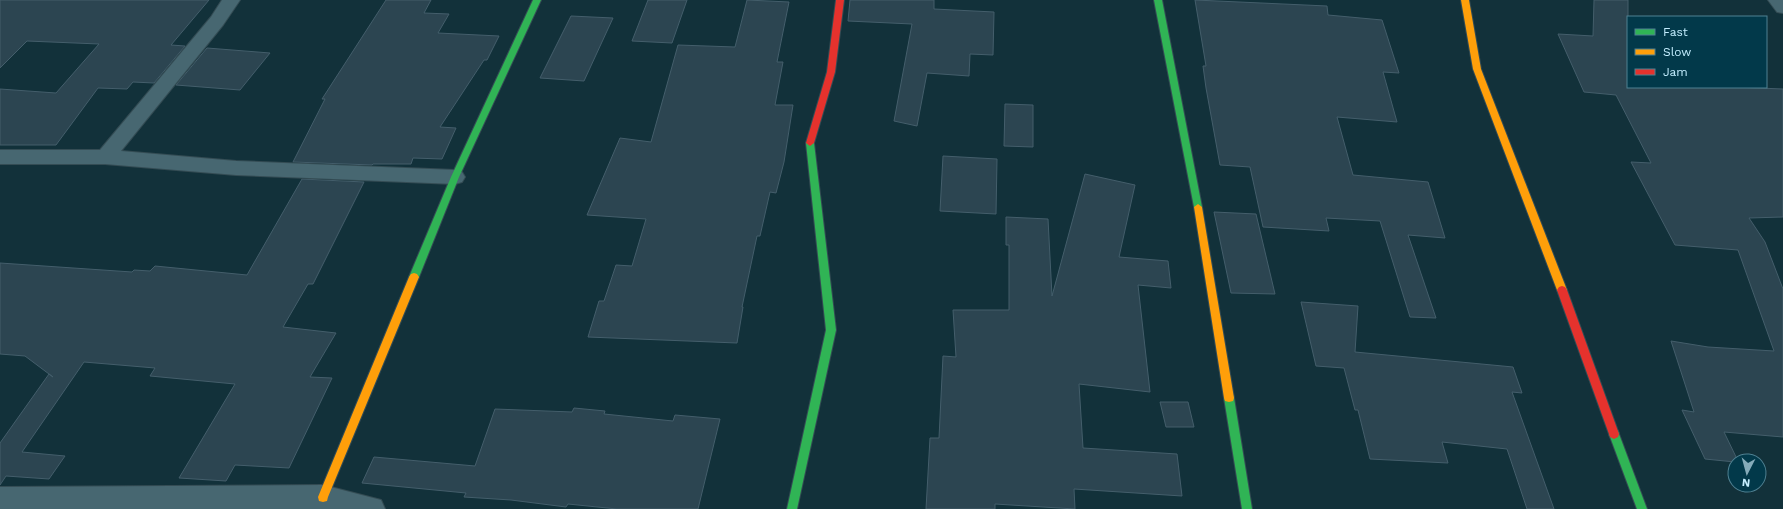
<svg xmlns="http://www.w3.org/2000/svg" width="1783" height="509" viewBox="0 0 1783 509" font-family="'Work Sans',sans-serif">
	<rect width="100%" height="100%" fill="#12313a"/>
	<path fill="#2c4551" stroke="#445e6b" d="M 0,0 L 209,0 L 171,45 L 185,46 L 154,83 L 133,82 L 127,89 L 98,88 L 56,145 L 0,145 L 0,89 L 56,93 L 99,44 L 27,41 L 0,68 Z
		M 386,0 L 431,0 L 424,13 L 449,14 L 438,33 L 499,36 L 487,60 L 484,60 L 440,127 L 456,128 L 442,159 L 413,158 L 411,164 L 373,164 L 372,165 L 293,162 L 325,99 L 322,99 Z
		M 648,0 L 687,0 L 672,43 L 632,41 Z
		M 747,0 L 789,2 L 777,62 L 783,62 L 775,105 L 793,105 L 784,162 L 776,193 L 770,192 L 760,236 L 757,236 L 742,307 L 743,307 L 737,343 L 588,337 L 599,301 L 604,301 L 616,265 L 632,266 L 646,219 L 587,215 L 620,138 L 651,142 L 678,45 L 735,47 Z
		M 850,0 L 934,0 L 934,9 L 994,12 L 993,55 L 970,54 L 969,76 L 927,73 L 917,126 L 894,121 L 912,24 L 848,21 Z
		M 1195,0 L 1327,6 L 1328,15 L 1382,20 L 1399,73 L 1383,72 L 1397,122 L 1337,117 L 1353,175 L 1428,182 L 1445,238 L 1408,235 L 1436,318 L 1410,317 L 1380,221 L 1326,218 L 1329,231 L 1263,227 L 1250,167 L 1220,165 L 1206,88 L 1203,66 L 1206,66 Z
		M 1594,0 L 1628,0 L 1628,87 L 1733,87 L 1783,89 L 1783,217 L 1749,218 L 1765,242 L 1783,289 L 1783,437 L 1724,432 L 1738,461 L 1735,462 L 1705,459 L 1682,410 L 1694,412 L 1671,341 L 1708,347 L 1774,351 L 1738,250 L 1675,245 L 1631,162 L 1651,163 L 1616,95 L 1584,92 L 1558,34 L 1593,36 Z
		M 571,16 L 613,18 L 584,81 L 540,78 Z
		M 207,48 L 270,53 L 240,90 L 176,85 Z
		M 1005,104 L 1033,105 L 1033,147 L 1004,146 Z
		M 943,156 L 997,159 L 996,214 L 940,211 Z
		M 1085,174 L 1135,185 L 1119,257 L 1168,261 L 1171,288 L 1138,285 L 1150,392 L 1079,384 L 1083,448 L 1177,454 L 1182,496 L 1074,489 L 1075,509 L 995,504 L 995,509 L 926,509 L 930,438 L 939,438 L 943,356 L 956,357 L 953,310 L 1009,310 L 1009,245 L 1006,245 L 1006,217 L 1048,219 L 1052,296 Z
		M 302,179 L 364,182 L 313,284 L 308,284 L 283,327 L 336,333 L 310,377 L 332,378 L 289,468 L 235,465 L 226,481 L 179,478 L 235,384 L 150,376 L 155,368 L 84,362 L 22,452 L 65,456 L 49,479 L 6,476 L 0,485 L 0,443 L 49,374 L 53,377 L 25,356 L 0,354 L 0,263 L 132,272 L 134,270 L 150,271 L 155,266 L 247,275 Z
		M 1214,212 L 1256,214 L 1275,294 L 1231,293 Z
		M 1301,302 L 1358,306 L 1355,352 L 1513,367 L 1522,393 L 1512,392 L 1554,509 L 1527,509 L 1507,449 L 1442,442 L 1448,463 L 1370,459 L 1358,410 L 1355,410 L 1344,368 L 1316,366 Z
		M 1160,402 L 1188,402 L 1194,427 L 1166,427 Z
		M 574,408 L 605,411 L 604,414 L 673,421 L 675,415 L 720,419 L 698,509 L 617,509 L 568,504 L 566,507 L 511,500 L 464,497 L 466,493 L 362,483 L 374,457 L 475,466 L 495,409 L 572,412 Z"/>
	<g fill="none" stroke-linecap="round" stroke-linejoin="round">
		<defs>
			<path id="street" d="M 222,0 L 240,0 L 223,25 L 121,151 L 236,161 L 455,170 L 462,172 L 465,177 L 462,182 L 455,184 L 236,175 L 105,164 L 0,164 L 0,150 L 100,150 L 211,17 Z
				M 1768,0 L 1783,0 L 1783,13 L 1777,12 Z
				M 323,485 L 381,500 L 385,509 L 0,509 L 0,487 Z"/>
			<path id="fast" d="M 533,0 L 541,0 L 459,177 L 419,277 L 417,280 L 411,280 L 409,277 L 451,177 Z
				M 1154,0 L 1162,0 L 1202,207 L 1198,210 L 1194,207 Z
				M 810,140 L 814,143 L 836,330 L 797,509 L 787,509 L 826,330 L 806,143 Z
				M 1229,394 L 1233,395 L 1234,398 L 1252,509 L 1242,509 L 1224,398 L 1225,395 Z
				M 1614,429 L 1618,431 L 1619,434 L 1647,509 L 1637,509 L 1609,434 L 1610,431 Z"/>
			<path id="slow" d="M 1461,0 L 1469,0 L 1481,69 L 1567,290 L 1565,293 L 1559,293 L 1557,290 L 1473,69 Z
				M 1198,204 L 1202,207 L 1234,398 L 1233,401 L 1229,402 L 1225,401 L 1224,398 L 1194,207 Z
				M 414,273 L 417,274 L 419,277 L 328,497 L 327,501 L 323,502 L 319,501 L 318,497 L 409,277 L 411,274 Z"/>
			<path id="jam" d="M 836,0 L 844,0 L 835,72 L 814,143 L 810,146 L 806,143 L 827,72 Z
				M 1562,286 L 1565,287 L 1567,290 L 1619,434 L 1618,437 L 1614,439 L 1610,437 L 1609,434 L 1557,290 L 1559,287 Z"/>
		</defs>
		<use href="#street" stroke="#344c54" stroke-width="2"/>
		<use href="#fast" stroke="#344c54" stroke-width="2"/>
		<use href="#slow" stroke="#344c54" stroke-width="2"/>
		<use href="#jam" stroke="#344c54" stroke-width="2"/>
		<use href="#street" fill="#476771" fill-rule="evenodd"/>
		<use href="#fast" fill="#30b455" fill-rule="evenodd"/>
		<use href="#slow" fill="#ff9f0a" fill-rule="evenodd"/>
		<use href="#jam" fill="#e5322d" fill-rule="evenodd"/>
	</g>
	<rect x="1627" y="16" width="140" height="72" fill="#02394a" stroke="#4f8192"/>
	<rect x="1635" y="29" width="20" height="6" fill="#30b455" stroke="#4f8192"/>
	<text x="1663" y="36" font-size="12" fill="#c3edfe">Fast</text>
	<rect x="1635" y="49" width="20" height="6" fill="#ff9f0a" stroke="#4f8192"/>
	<text x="1663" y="56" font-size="12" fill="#c3edfe">Slow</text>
	<rect x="1635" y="69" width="20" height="6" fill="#e5322d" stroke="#4f8192"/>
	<text x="1663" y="76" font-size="12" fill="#c3edfe">Jam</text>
	<g transform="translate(1747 473) rotate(186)"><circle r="19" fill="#02394a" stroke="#4f8192"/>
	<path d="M0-3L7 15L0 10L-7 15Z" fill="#85abb9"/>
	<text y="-6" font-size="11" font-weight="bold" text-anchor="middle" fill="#c3edfe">N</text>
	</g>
</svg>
